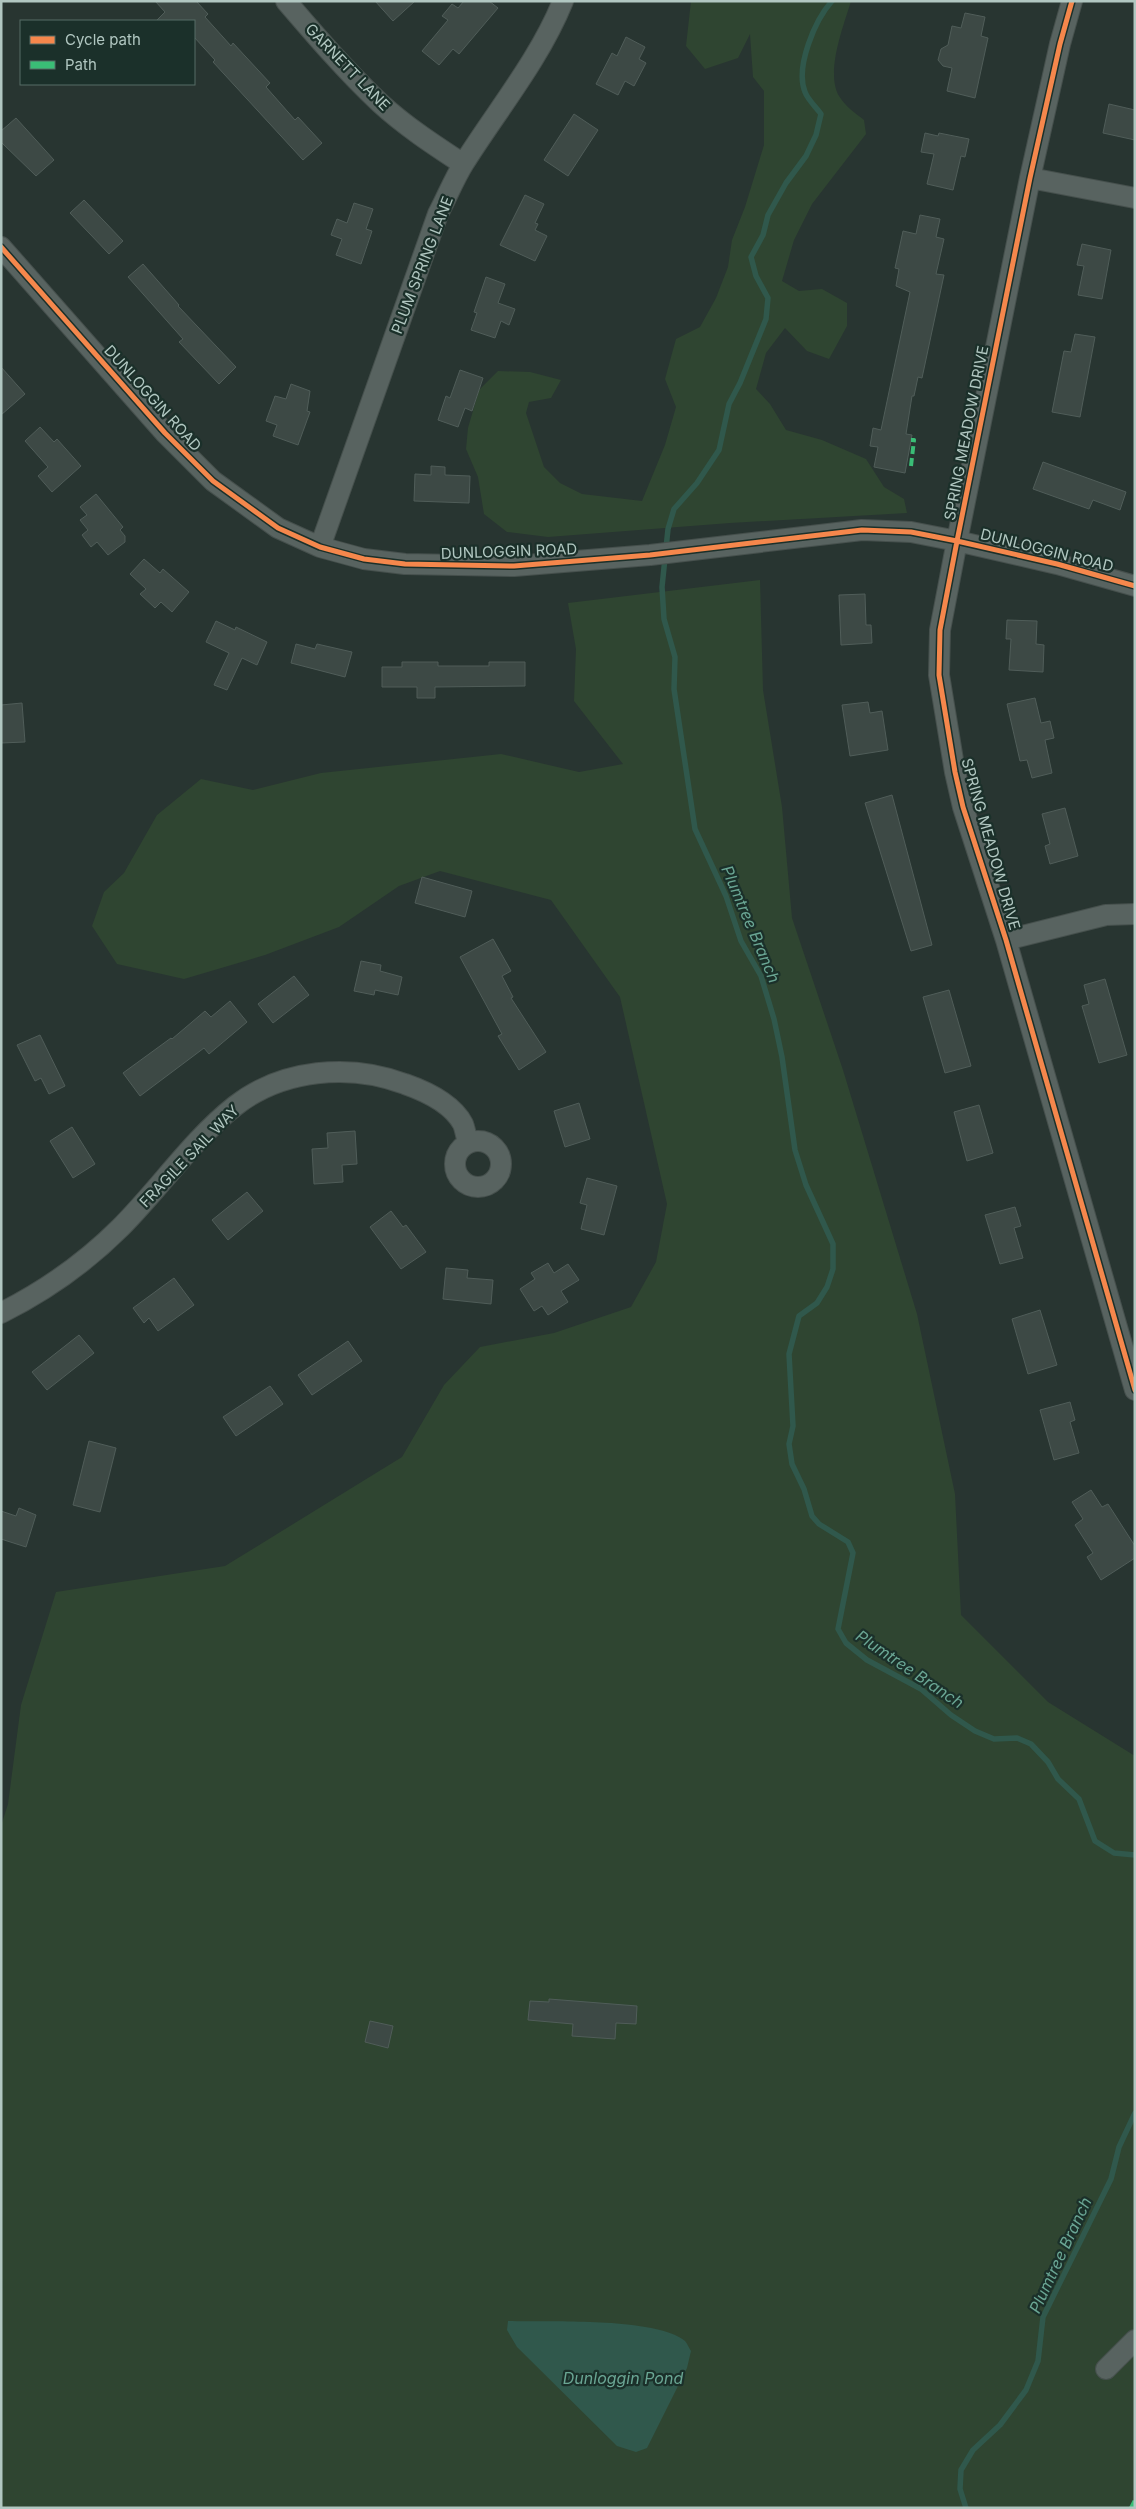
<svg xmlns="http://www.w3.org/2000/svg" width="1136" height="2509" viewBox="0 0 1136 2509" font-family="Inter,sans-serif">
	<rect width="100%" height="100%" fill="#283531"/>
	<path fill="#2f4531" d="M 691,1 L 851,1 C 844,25 825,72 839,96 C 845,106 855,113 864,120 L 866,134 L 812,204 L 794,240 L 782,281 L 799,291 L 822,289 L 847,303 L 847,326 L 829,359 L 807,351 L 785,328 L 766,353 L 756,389 L 770,404 L 786,430 L 822,440 L 866,459 L 884,487 L 904,499 L 907,513 L 730,523 L 548,537 L 507,532 L 484,514 L 478,477 L 466,449 L 468,428 L 479,390 L 498,371 L 530,372 L 561,380 L 551,398 L 529,402 L 526,413 L 544,467 L 560,483 L 582,494 L 642,501 L 665,445 L 676,407 L 665,379 L 676,339 L 700,327 L 716,298 L 728,267 L 732,240 L 745,207 L 764,145 L 764,91 L 753,77 L 750,34 L 738,58 L 705,69 L 686,46 Z
		M 760,580 L 763,690 L 782,807 L 792,918 L 843,1070 L 917,1314 L 955,1494 L 961,1615 L 1048,1702 L 1135,1756 L 1135,2508 L 1,2508 L 1,1826 L 8,1804 L 21,1705 L 56,1592 L 225,1566 L 402,1457 L 444,1385 L 480,1347 L 554,1333 L 631,1307 L 656,1262 L 667,1204 L 620,997 L 551,900 L 440,871 L 399,886 L 339,927 L 265,955 L 184,979 L 117,964 L 92,926 L 104,892 L 124,873 L 157,815 L 201,779 L 253,790 L 321,773 L 501,754 L 579,772 L 623,764 L 574,701 L 576,649 L 568,603 Z"/>
	<path fill="#30584c" d="M 508,2321 C 546,2322 658,2317 685,2341 C 687,2343 689,2348 691,2351 L 687,2368 L 647,2448 L 636,2452 L 617,2446 L 517,2347 L 507,2330 Z"/>
	<g fill="none" stroke-linecap="round" stroke-linejoin="round">
		<path stroke="#30584c" stroke-width="5.5" d="M 832,1 C 815,20 795,67 805,92 C 808,100 816,107 821,114 L 816,135 L 806,156 L 786,183 L 768,215 L 763,235 L 751,257 L 756,276 L 768,298 L 766,319 L 740,383 L 729,404 L 719,450 L 697,483 L 674,509 L 668,529 L 662,587 L 664,619 L 675,657 L 674,689 L 695,829 L 726,896 L 741,941 L 761,976 L 774,1019 L 782,1057 L 795,1150 L 806,1185 L 833,1244 L 833,1269 L 827,1287 L 817,1303 L 799,1316 L 789,1354 L 793,1426 L 789,1444 L 792,1464 L 804,1489 L 812,1516 L 819,1524 L 848,1542 L 853,1553 L 838,1629 L 846,1643 L 867,1660 L 921,1689 L 951,1715 L 975,1731 L 994,1739 L 1017,1738 L 1031,1744 L 1048,1762 L 1058,1779 L 1079,1799 L 1095,1841 L 1114,1853 L 1135,1855
			M 966,2508 L 960,2489 L 961,2470 L 973,2450 L 1000,2425 L 1026,2390 L 1038,2361 L 1043,2317 L 1111,2179 L 1119,2147 L 1135,2113"/>
	</g>
	<path fill="#3d4945" stroke="#505d59" d="M 155,1 L 196,1 L 208,14 L 205,17 L 231,46 L 233,43 L 270,83 L 266,87 L 295,120 L 298,117 L 322,143 L 303,160 L 213,62 L 215,60 L 194,37 L 194,21 L 156,21 L 165,12 Z
		M 375,1 L 415,1 L 393,21 Z
		M 464,1 L 489,1 L 498,8 L 459,54 L 453,49 L 439,65 L 422,51 L 448,20 L 442,16 L 452,4 L 458,8 Z
		M 965,13 L 985,17 L 981,36 L 988,38 L 975,98 L 947,91 L 952,68 L 943,66 L 938,60 L 941,49 L 948,45 L 952,26 L 961,28 Z
		M 626,37 L 645,47 L 639,59 L 646,63 L 634,86 L 625,81 L 618,95 L 596,84 L 612,53 L 617,56 Z
		M 1109,104 L 1135,110 L 1135,140 L 1103,133 Z
		M 574,114 L 598,130 L 568,176 L 544,160 Z
		M 16,118 L 54,160 L 36,176 L 1,142 L 1,131 Z
		M 925,133 L 938,136 L 939,133 L 969,139 L 965,157 L 961,156 L 953,190 L 927,184 L 934,154 L 921,152 Z
		M 525,195 L 544,204 L 535,223 L 538,224 L 535,230 L 547,236 L 535,261 L 500,245 Z
		M 84,200 L 123,241 L 109,254 L 70,213 Z
		M 354,203 L 373,209 L 366,229 L 372,231 L 361,264 L 336,255 L 342,239 L 331,235 L 337,219 L 347,223 Z
		M 920,215 L 940,219 L 936,237 L 944,239 L 936,274 L 944,275 L 922,378 L 918,377 L 914,396 L 912,396 L 906,434 L 912,435 L 905,473 L 874,467 L 878,447 L 870,446 L 873,428 L 881,430 L 910,292 L 896,286 L 899,269 L 895,268 L 903,231 L 916,234 Z
		M 1082,244 L 1111,250 L 1102,299 L 1078,295 L 1084,266 L 1077,265 Z
		M 143,264 L 179,305 L 178,306 L 236,367 L 219,384 L 179,342 L 183,339 L 128,277 Z
		M 486,277 L 505,284 L 498,303 L 515,309 L 509,325 L 501,321 L 495,338 L 471,330 L 477,313 L 474,312 Z
		M 1075,334 L 1095,337 L 1080,417 L 1052,412 L 1064,351 L 1071,352 Z
		M 1,367 L 25,394 L 1,415 Z
		M 460,370 L 483,378 L 472,411 L 465,408 L 458,427 L 438,420 L 446,396 L 450,398 Z
		M 291,384 L 310,391 L 307,411 L 310,412 L 298,445 L 273,436 L 277,425 L 266,421 L 275,396 L 286,399 Z
		M 40,427 L 54,442 L 57,439 L 81,466 L 52,492 L 38,476 L 48,467 L 25,441 Z
		M 1043,462 L 1126,492 L 1120,510 L 1093,500 L 1089,509 L 1033,489 Z
		M 431,466 L 445,467 L 445,475 L 470,476 L 469,503 L 414,501 L 415,474 L 431,475 Z
		M 96,494 L 123,527 L 120,530 L 125,536 L 125,542 L 108,555 L 97,542 L 91,547 L 82,535 L 88,530 L 80,520 L 87,515 L 80,507 Z
		M 144,559 L 160,573 L 163,569 L 189,592 L 172,612 L 161,602 L 155,608 L 140,594 L 146,589 L 130,574 Z
		M 865,594 L 866,625 L 871,625 L 872,643 L 841,645 L 839,595 Z
		M 1007,620 L 1037,621 L 1036,644 L 1044,645 L 1043,672 L 1009,670 L 1011,639 L 1006,639 Z
		M 216,621 L 235,630 L 236,627 L 267,642 L 257,665 L 242,658 L 227,690 L 214,685 L 229,653 L 206,642 Z
		M 296,644 L 315,649 L 317,644 L 352,652 L 345,677 L 291,663 Z
		M 402,662 L 438,662 L 438,666 L 489,666 L 489,662 L 525,662 L 525,686 L 435,687 L 435,698 L 417,698 L 417,687 L 382,687 L 382,667 L 402,667 Z
		M 1035,698 L 1041,723 L 1050,721 L 1054,738 L 1045,740 L 1052,773 L 1032,778 L 1027,760 L 1020,761 L 1007,704 Z
		M 868,702 L 870,713 L 882,711 L 888,750 L 850,756 L 842,705 Z
		M 22,703 L 25,742 L 1,743 L 1,705 Z
		M 892,795 L 932,945 L 911,951 L 865,803 Z
		M 1065,808 L 1078,856 L 1050,864 L 1045,846 L 1050,844 L 1042,814 Z
		M 422,877 L 472,891 L 465,917 L 415,903 Z
		M 493,939 L 511,971 L 502,976 L 513,997 L 511,998 L 546,1052 L 519,1070 L 498,1036 L 502,1034 L 460,957 Z
		M 361,961 L 381,965 L 380,971 L 402,977 L 398,995 L 375,990 L 374,995 L 354,991 Z
		M 294,976 L 309,995 L 273,1023 L 258,1004 Z
		M 1105,979 L 1127,1055 L 1099,1063 L 1082,1006 L 1089,1004 L 1084,985 Z
		M 949,990 L 971,1066 L 945,1073 L 923,997 Z
		M 230,1001 L 247,1022 L 209,1054 L 204,1048 L 140,1096 L 123,1073 L 171,1038 L 172,1039 L 205,1011 L 211,1017 Z
		M 40,1035 L 65,1086 L 49,1094 L 41,1078 L 35,1081 L 17,1045 Z
		M 579,1103 L 590,1139 L 565,1147 L 554,1111 Z
		M 979,1105 L 993,1153 L 967,1161 L 954,1112 Z
		M 72,1127 L 95,1164 L 73,1178 L 50,1141 Z
		M 355,1131 L 357,1164 L 342,1165 L 343,1182 L 314,1184 L 312,1149 L 328,1148 L 327,1133 Z
		M 587,1178 L 617,1186 L 604,1235 L 581,1229 L 587,1205 L 580,1203 Z
		M 247,1192 L 263,1211 L 228,1240 L 212,1220 Z
		M 1015,1207 L 1021,1226 L 1014,1228 L 1023,1258 L 1000,1264 L 985,1215 Z
		M 391,1211 L 403,1227 L 406,1225 L 426,1252 L 401,1269 L 370,1227 Z
		M 548,1263 L 554,1273 L 568,1264 L 579,1280 L 561,1291 L 568,1302 L 548,1315 L 542,1306 L 534,1311 L 520,1289 L 535,1279 L 531,1273 Z
		M 446,1268 L 468,1270 L 467,1278 L 493,1280 L 491,1304 L 443,1299 Z
		M 174,1278 L 194,1305 L 158,1331 L 149,1318 L 144,1323 L 133,1308 Z
		M 1040,1310 L 1057,1365 L 1028,1374 L 1012,1319 Z
		M 79,1335 L 94,1353 L 47,1390 L 32,1372 Z
		M 348,1341 L 362,1361 L 312,1395 L 298,1375 Z
		M 270,1386 L 283,1404 L 236,1436 L 223,1417 Z
		M 1070,1402 L 1075,1420 L 1070,1422 L 1079,1453 L 1054,1460 L 1040,1410 Z
		M 89,1441 L 116,1448 L 100,1512 L 73,1505 Z
		M 1091,1490 L 1102,1507 L 1108,1504 L 1135,1546 L 1135,1558 L 1101,1580 L 1087,1557 L 1093,1553 L 1075,1525 L 1083,1519 L 1072,1502 Z
		M 19,1508 L 36,1515 L 26,1547 L 1,1539 L 1,1511 L 16,1516 Z
		M 549,1999 L 637,2006 L 636,2024 L 616,2023 L 615,2039 L 572,2036 L 573,2024 L 528,2020 L 530,2001 L 549,2002 Z
		M 370,2021 L 393,2026 L 388,2048 L 365,2042 Z"/>
	<g fill="none" stroke-linecap="round" stroke-linejoin="round">
		<defs>
			<path id="street" d="M 286,1 C 316,36 346,71 380,103 C 405,126 434,145 463,164
				M 1072,1 L 1060,44 L 1030,178 L 957,541 L 940,630 L 939,675 L 955,772 L 963,807 L 1006,940 L 1135,1390
				M 1030,178 L 1135,198
				M 1,247 L 165,433 L 213,481 L 278,528 L 320,547 L 364,559 L 405,564 L 514,566 L 650,555 L 862,530 L 911,532 L 957,541 L 1057,564 L 1135,586
				M 320,547 L 438,214 C 447,197 454,179 464,163 C 498,109 539,60 563,1
				M 1006,940 L 1106,915 L 1135,914
				M455 1164a23 23 0 1 1 46 0a23 23 0 1 1-46 0Z
				M 1,1313 C 45,1291 86,1262 121,1227 C 160,1188 192,1140 235,1106 C 282,1069 350,1063 405,1084 C 425,1091 452,1103 463,1124 C 465,1129 466,1136 468,1142
				M 1106,2369 L 1135,2340"/>
		</defs>
		<use href="#street" stroke="#46504d" stroke-width="22"/>
		<use href="#street" stroke="#586360" stroke-width="20"/>
		<path stroke="#3abd76" stroke-width="4" stroke-dasharray="8 4" stroke-linecap="butt" d="M 911,466 L 914,440 L 911,440
			M 1131,2508 L 1135,2500"/>
		<defs>
			<path id="cycleway" d="M 1072,1 L 1060,44 L 1030,178 L 957,541 L 940,630 L 939,675 L 955,772 L 963,807 L 1006,940 L 1135,1390
				M 1,247 L 165,433 L 213,481 L 278,528 L 320,547 L 364,559 L 405,564 L 514,566 L 650,555 L 862,530 L 911,532 L 957,541 L 1057,564 L 1135,586"/>
		</defs>
		<use href="#cycleway" stroke="#1b302a" stroke-width="8"/>
		<use href="#cycleway" stroke="#f5874c" stroke-width="5"/>
	</g>
	<g text-anchor="middle" dominant-baseline="central" stroke-width="4.5" stroke-linejoin="round" paint-order="stroke">
		<g font-size="15" fill="#b1c7c1" stroke="#1b302a">
			<text transform="translate(348 67) rotate(46)">GARNETT LANE</text>
			<text transform="translate(422 265) rotate(-69)">PLUM SPRING LANE</text>
			<text transform="translate(153 398) rotate(48)">DUNLOGGIN ROAD</text>
			<text transform="translate(966 433) rotate(-79)">SPRING MEADOW DRIVE</text>
			<text transform="translate(1047 550) rotate(14)">DUNLOGGIN ROAD</text>
			<text transform="translate(509 551) rotate(-2)">DUNLOGGIN ROAD</text>
			<text transform="translate(991 844) rotate(74)">SPRING MEADOW DRIVE</text>
			<text transform="translate(189 1156) rotate(-46)">FRAGILE SAIL WAY</text>
		</g>
		<g font-size="16" font-style="italic" fill="#6aa694" stroke="#1b302a">
			<text transform="translate(751 924) rotate(67)">Plumtree Branch</text>
			<text transform="translate(910 1669) rotate(34)">Plumtree Branch</text>
			<text transform="translate(1060 2255) rotate(-65)">Plumtree Branch</text>
			<text x="623" y="2378">Dunloggin Pond</text>
		</g>
	</g>
	<rect width="1136" height="2509" fill="none" stroke="#b1c7c1" stroke-width="5"/>
	<rect x="20" y="20" width="175" height="65" fill="#1b302a" stroke="#576c66"/>
	<rect x="30" y="36" width="25" height="8" fill="#f5874c" stroke="#576c66"/>
	<text x="65" y="45" font-size="15" fill="#b1c7c1">Cycle path</text>
	<rect x="30" y="61" width="25" height="8" fill="#3abd76" stroke="#576c66"/>
	<text x="65" y="70" font-size="15" fill="#b1c7c1">Path</text>
</svg>
